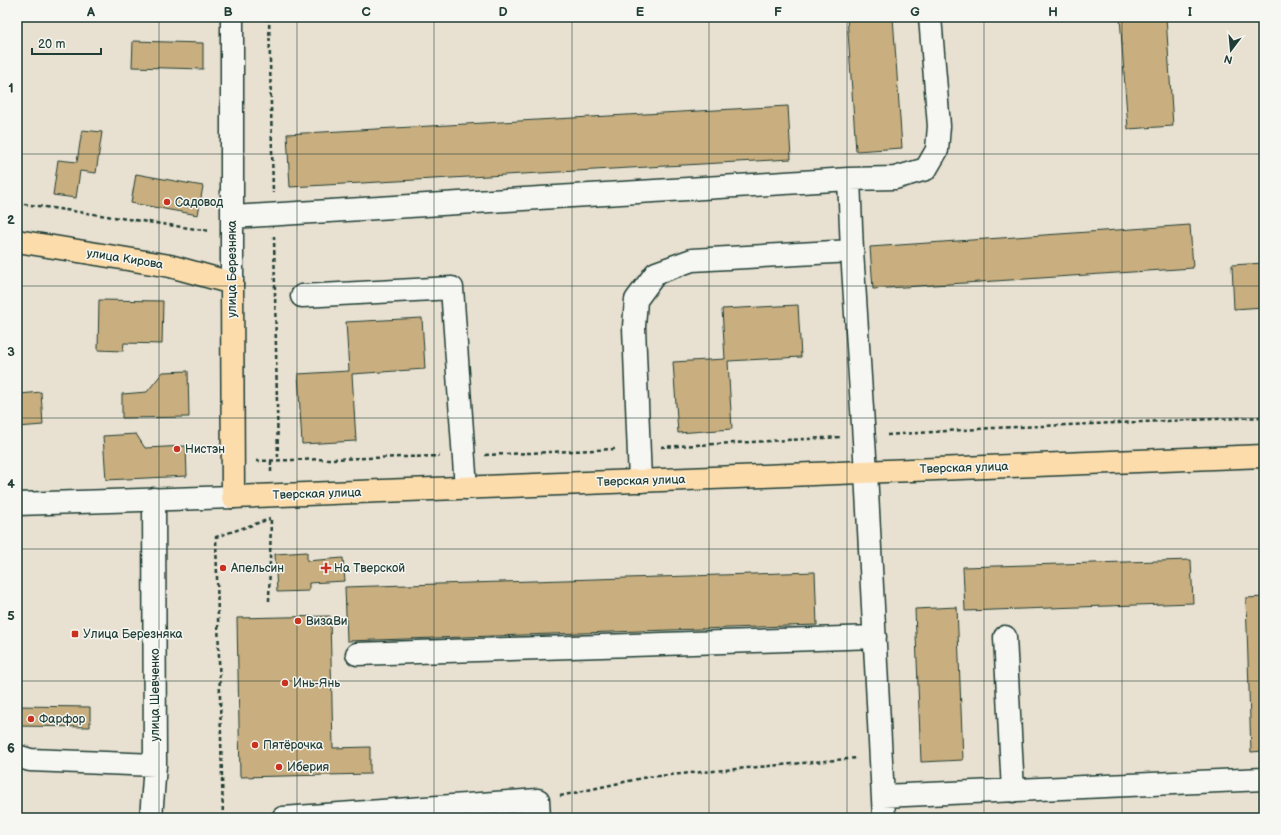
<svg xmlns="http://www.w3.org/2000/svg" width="1281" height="835" viewBox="0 0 1281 835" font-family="'Balsamiq Sans',sans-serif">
	<rect width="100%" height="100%" fill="#e8e0d0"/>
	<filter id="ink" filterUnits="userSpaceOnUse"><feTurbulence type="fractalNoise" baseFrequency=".025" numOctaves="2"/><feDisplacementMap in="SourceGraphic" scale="8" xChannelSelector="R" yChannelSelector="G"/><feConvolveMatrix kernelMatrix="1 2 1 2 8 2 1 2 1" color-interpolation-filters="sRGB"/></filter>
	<g filter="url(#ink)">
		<path fill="#c9ae7f" stroke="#1f3d34" d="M 847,17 L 893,17 L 902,148 L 856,151 Z
			M 1120,17 L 1166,17 L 1173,126 L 1128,129 Z
			M 133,41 L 203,43 L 203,69 L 132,67 Z
			M 788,106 L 791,159 L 290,187 L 287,134 Z
			M 82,130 L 102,132 L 96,173 L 80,171 L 76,198 L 53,195 L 58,160 L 77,162 Z
			M 136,174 L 203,186 L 198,215 L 131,203 Z
			M 1190,225 L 1193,268 L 873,289 L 870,247 Z
			M 1264,263 L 1264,307 L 1234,309 L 1232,265 Z
			M 99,300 L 163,301 L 162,344 L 124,343 L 123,351 L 98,350 Z
			M 798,305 L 801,357 L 728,361 L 732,429 L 678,433 L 673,362 L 725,359 L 722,309 Z
			M 422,318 L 425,369 L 352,374 L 356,441 L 302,444 L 298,374 L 349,371 L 346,322 Z
			M 188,371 L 189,417 L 122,418 L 122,394 L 147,392 L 163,372 Z
			M 17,385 L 19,385 L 20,394 L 41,392 L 43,425 L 18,427 L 18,433 L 17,433 Z
			M 136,434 L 145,448 L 186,446 L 187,476 L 106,480 L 103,436 Z
			M 307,552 L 307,561 L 343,558 L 345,581 L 309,583 L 309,591 L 277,592 L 275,554 Z
			M 1191,560 L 1193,603 L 965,611 L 963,567 Z
			M 815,572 L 817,625 L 347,641 L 345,587 Z
			M 1264,597 L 1264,751 L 1251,752 L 1246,598 Z
			M 957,607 L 963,760 L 921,762 L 915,609 Z
			M 330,616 L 333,748 L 370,747 L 370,774 L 240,777 L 237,618 Z
			M 17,706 L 90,707 L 90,727 L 17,726 Z"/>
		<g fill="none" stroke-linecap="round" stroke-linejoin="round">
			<defs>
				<path id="minor" d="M 849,179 L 852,251 L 866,472 L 884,818
					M 232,217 L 849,179 L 895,178 L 926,169 L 937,150 L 939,126 L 930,17
					M 232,283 L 232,17
					M 302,296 L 452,288 L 466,488
					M 640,481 L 634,327 L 636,300 L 656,273 L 692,260 L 852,251
					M 17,504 L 233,497
					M 1005,637 L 1013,791
					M 357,654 L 875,637
					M 17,756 L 30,760 L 155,765
					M 883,796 L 1264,779
					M 151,818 L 155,765 L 154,499
					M 283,818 L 538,800 L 539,818"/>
				<path id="major" d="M 17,241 L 170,266 L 232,283 L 233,497 L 1264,456"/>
			</defs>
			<use href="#minor" stroke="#1f3d34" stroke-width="25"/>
			<use href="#major" stroke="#1f3d34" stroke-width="25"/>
			<path stroke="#1f3d34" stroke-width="2.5" stroke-dasharray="4 3" stroke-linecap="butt" d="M 269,17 L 273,193
				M 17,203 L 210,231
				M 274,236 L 278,460
				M 887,435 L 993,428 L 1264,417
				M 661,447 L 842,437
				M 485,455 L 616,449
				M 256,461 L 440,456
				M 271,472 L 271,461
				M 269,601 L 271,519
				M 560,796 L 647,777 L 858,758
				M 223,818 L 216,537 L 270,519"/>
			<use href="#minor" stroke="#f6f6f2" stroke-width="22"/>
			<use href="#major" stroke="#fddcac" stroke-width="22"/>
		</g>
	</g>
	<path fill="none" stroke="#1f3d34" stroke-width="1" stroke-opacity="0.55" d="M 159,17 L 159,818M 297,17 L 297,818M 434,17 L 434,818M 572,17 L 572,818M 709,17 L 709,818M 847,17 L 847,818M 984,17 L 984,818M 1122,17 L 1122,818M 17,154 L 1264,154M 17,286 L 1264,286M 17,418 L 1264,418M 17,549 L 1264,549M 17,681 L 1264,681"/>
	<g fill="#c8321e" stroke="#f6f6f2" stroke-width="1.5">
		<circle cx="167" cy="202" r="4"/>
		<circle cx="177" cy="449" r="4"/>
		<circle cx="223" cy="568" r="4"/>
		<path d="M324 562h4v4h4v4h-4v4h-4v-4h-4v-4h4z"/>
		<circle cx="298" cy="621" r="4"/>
		<rect x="71" y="630" width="8" height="8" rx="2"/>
		<circle cx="285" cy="683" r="4"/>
		<circle cx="31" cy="719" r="4"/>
		<circle cx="255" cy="745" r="4"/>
		<circle cx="279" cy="767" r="4"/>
	</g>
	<g text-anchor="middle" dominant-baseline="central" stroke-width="3" stroke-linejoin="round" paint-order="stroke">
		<g font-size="12" fill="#1f3d34" stroke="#f6f6f2" text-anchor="start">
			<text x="175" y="202">Садовод</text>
			<text x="185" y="449">Нистэн</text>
			<text x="231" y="568">Апельсин</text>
			<text x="334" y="568">На Тверской</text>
			<text x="306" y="621">ВизаВи</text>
			<text x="83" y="634">Улица Березняка</text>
			<text x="293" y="683">Инь-Янь</text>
			<text x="39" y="719">Фарфор</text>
			<text x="263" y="745">Пятёрочка</text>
			<text x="287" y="767">Иберия</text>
		</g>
		<g font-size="12" fill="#1f3d34" stroke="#f6f6f2">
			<text transform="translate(125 259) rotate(9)">улица Кирова</text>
			<text transform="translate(232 269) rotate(-90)">улица Березняка</text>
			<text transform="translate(964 468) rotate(-2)">Тверская улица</text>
			<text transform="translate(641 481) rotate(-2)">Тверская улица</text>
			<text transform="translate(317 494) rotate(-2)">Тверская улица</text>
			<text transform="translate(155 695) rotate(-90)">улица Шевченко</text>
		</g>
	</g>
	<rect width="1281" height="835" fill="none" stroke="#f6f6f2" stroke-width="44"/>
	<g transform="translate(1231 50) rotate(196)" stroke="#f6f6f2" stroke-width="3" paint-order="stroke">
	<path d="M0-3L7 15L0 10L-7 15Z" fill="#1f3d34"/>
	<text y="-6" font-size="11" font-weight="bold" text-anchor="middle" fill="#1f3d34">N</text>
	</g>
	<path d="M32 48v6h69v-6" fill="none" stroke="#1f3d34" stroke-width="2"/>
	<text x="38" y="48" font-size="12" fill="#1f3d34" stroke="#f6f6f2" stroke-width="3" paint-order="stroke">20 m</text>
	<rect x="22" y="22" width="1237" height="791" fill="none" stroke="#1f3d34" stroke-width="1.5"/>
	<g font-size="13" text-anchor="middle" font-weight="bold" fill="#1f3d34">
		<text x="91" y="16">A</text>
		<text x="228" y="16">B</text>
		<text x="366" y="16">C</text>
		<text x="503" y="16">D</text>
		<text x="640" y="16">E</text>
		<text x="778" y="16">F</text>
		<text x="915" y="16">G</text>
		<text x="1053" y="16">H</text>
		<text x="1190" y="16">I</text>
		<text x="11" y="92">1</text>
		<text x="11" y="224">2</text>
		<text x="11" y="356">3</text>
		<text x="11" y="488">4</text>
		<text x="11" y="620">5</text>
		<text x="11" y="752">6</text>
	</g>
</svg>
